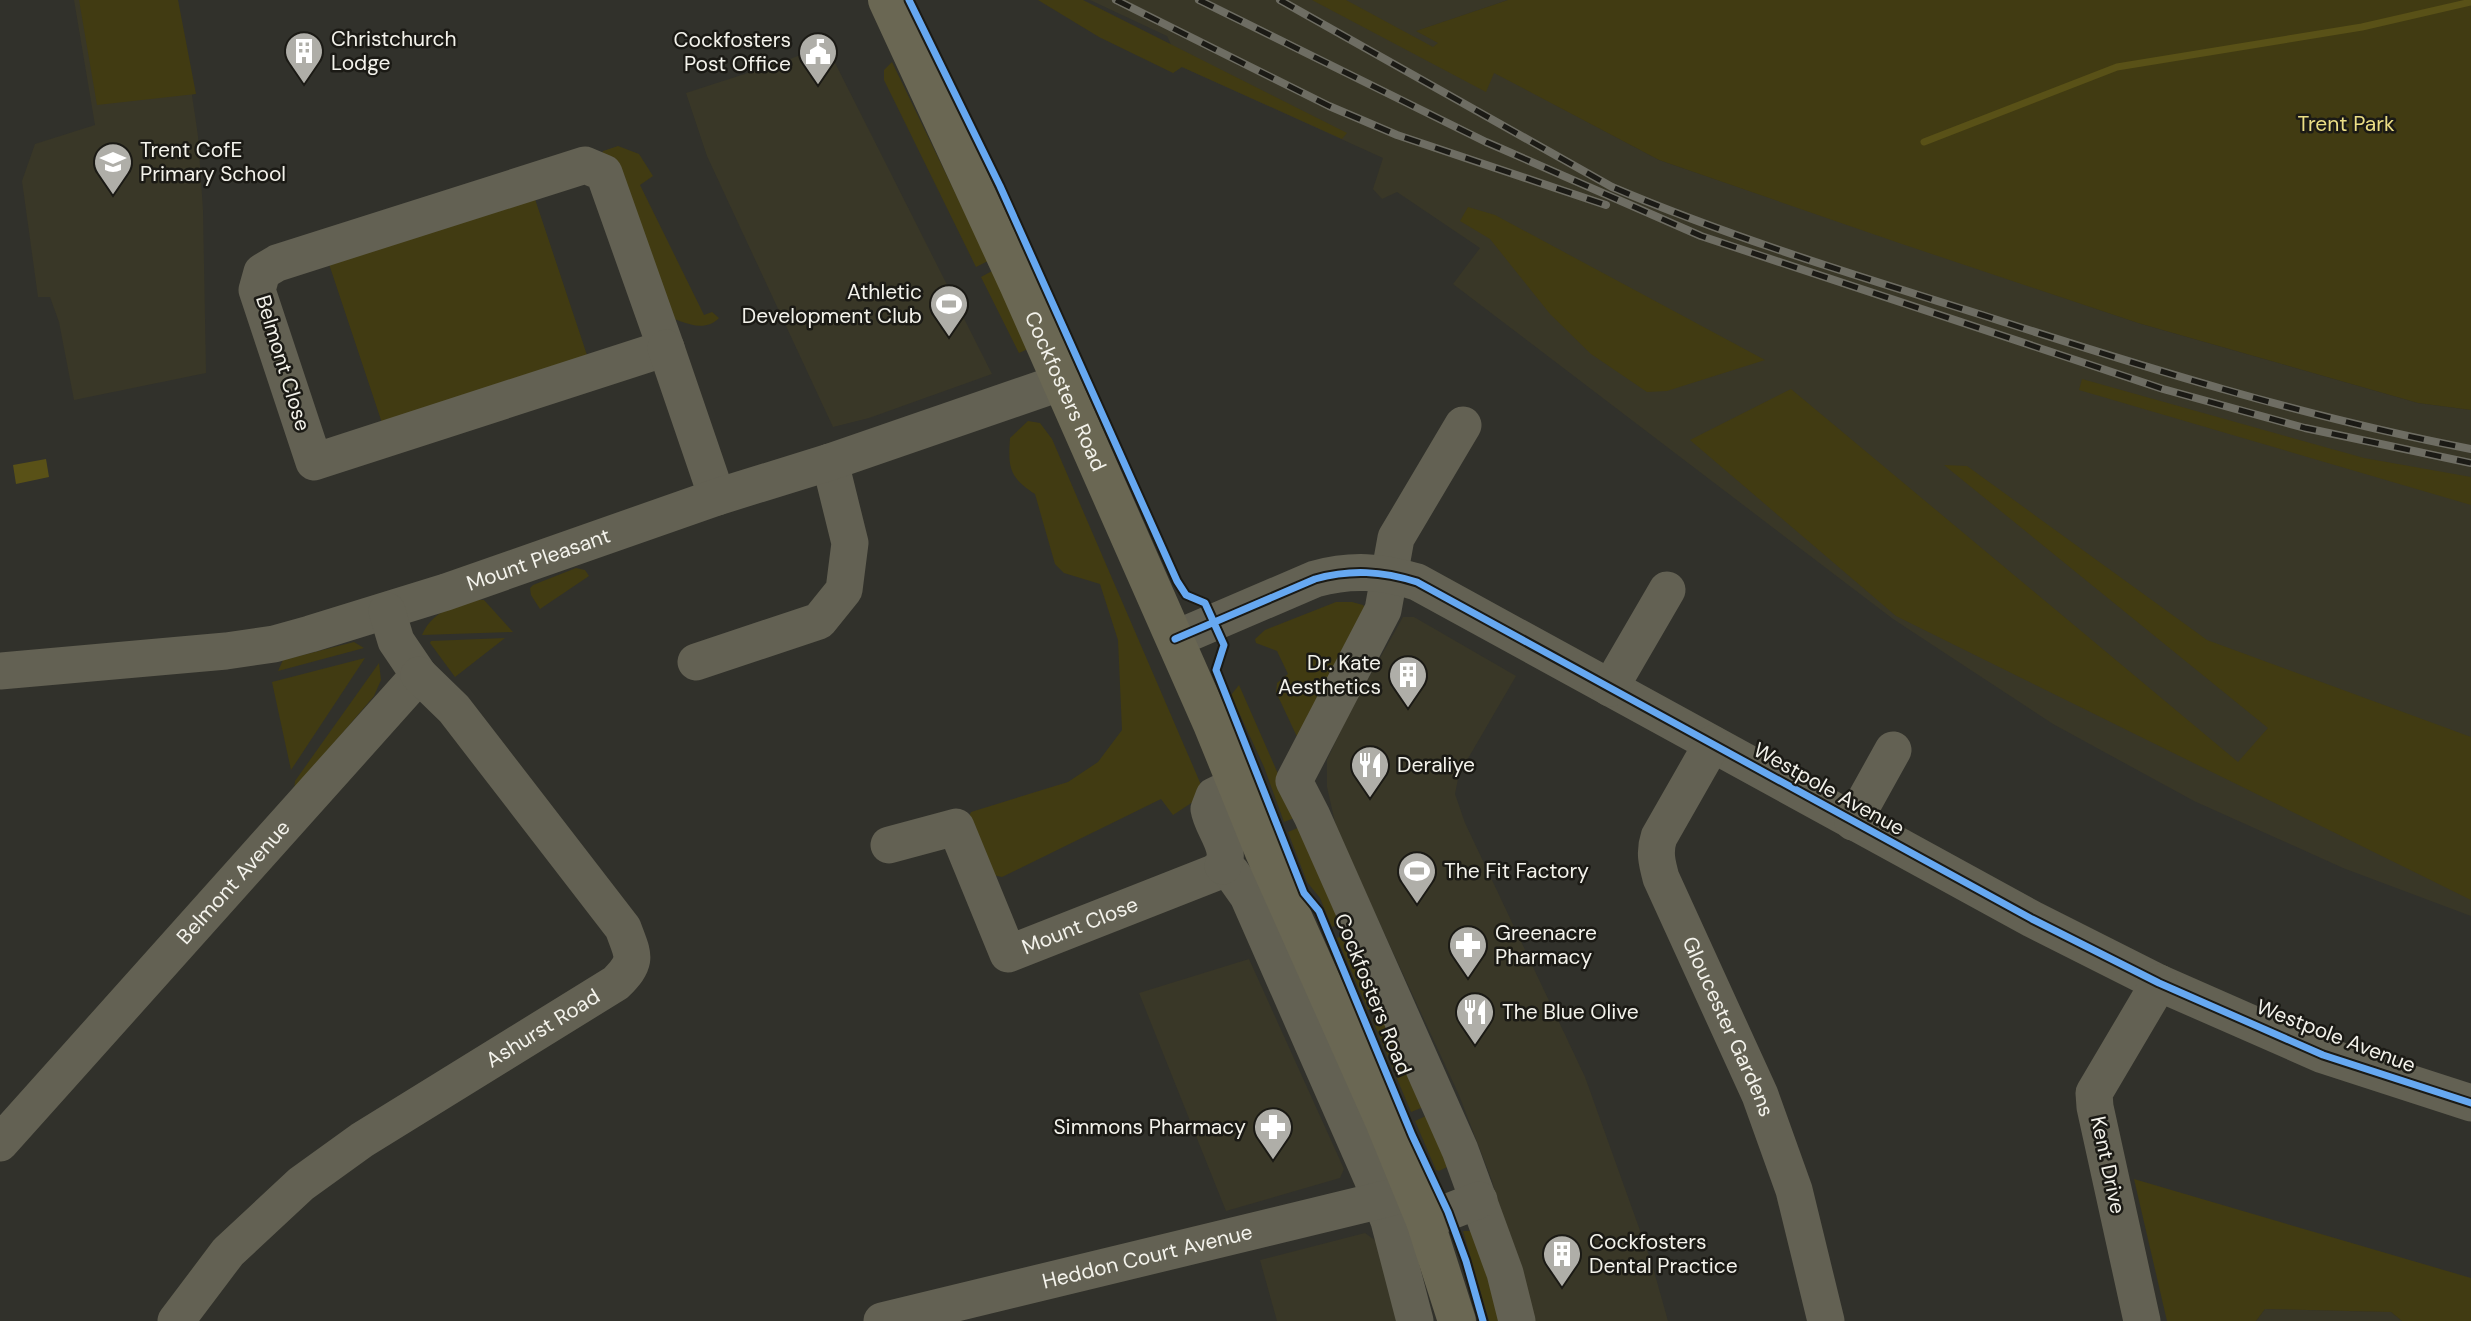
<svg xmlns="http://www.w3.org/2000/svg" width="2471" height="1321" viewBox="0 0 2471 1321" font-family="'DM Sans',sans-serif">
	<rect width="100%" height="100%" fill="#31312b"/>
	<path fill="#393727" d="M 74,0 L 178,0 L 198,136 L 203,210 L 206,373 L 74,400 L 59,322 L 50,297 L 38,297 L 22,181 L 35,144 L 95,125 Z
		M 1090,0 L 1508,0 L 1417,31 L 1659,160 L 2138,323 L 2418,403 L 2471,410 L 2471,916 L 2343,868 L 2194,801 L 2053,724 L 1893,619 L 1453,284 L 1480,248 L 1397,192 L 1382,199 L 1373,189 L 1383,158 L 1182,67 L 1167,36 Z
		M 826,45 L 992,374 L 869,418 L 833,427 L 707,156 L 686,93 L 785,61 Z
		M 1403,617 L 1414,617 L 1516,676 L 1459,774 L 1455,794 L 1465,823 L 1585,1077 L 1652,1264 L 1668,1321 L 1535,1321 L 1491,1178 L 1459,1095 L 1337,831 L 1327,787 L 1327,760 L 1349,713 Z
		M 1249,959 L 1344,1169 L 1340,1178 L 1226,1211 L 1139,993 Z
		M 1365,1233 L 1376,1241 L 1397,1321 L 1277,1321 L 1260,1260 Z
		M 2265,1309 L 2391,1312 L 2402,1321 L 2256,1321 Z"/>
	<path fill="#413b12" d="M 79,0 L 178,0 L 196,94 L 97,105 Z
		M 1038,0 L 1083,0 L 1347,133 L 1342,139 L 1182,67 L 1173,73 L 1099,37 Z
		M 1312,0 L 1346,0 L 1433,47 L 1438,43 L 1416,31 L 1508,0 L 2471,0 L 2471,410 L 2418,403 L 2138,323 L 1899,243 L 1659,160 L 1494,73 L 1486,92 Z
		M 892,62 L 988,261 L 976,267 L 884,80 L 884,70 Z
		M 618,146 L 639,154 L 653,176 L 640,185 L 704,315 L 712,312 L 719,318 C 703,335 678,320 659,312 L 599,161 L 603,151 Z
		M 533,193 L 589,361 L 384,429 L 328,261 Z
		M 1468,207 L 1495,215 L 1765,360 L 1667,391 L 1647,392 L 1591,354 L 1550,314 L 1490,239 L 1460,221 Z
		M 992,271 L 1030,348 L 1019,353 L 981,277 Z
		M 2082,379 L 2364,458 L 2471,477 L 2471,505 L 2079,390 Z
		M 1791,389 L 2238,762 L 2268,728 L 1944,465 L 1967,466 L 2207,640 L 2471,737 L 2471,900 L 1896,616 L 1690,440 Z
		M 1028,421 L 1040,423 L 1052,439 L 1205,794 L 1173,815 L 1161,799 L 1002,877 L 988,874 L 967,821 L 971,812 L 1068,782 L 1098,762 L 1122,730 L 1118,640 L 1100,584 L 1064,573 L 1055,564 L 1035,494 C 1009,477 1008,468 1010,438 Z
		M 576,568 L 585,570 L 589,576 L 540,609 L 531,595 L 530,588 L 533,585 Z
		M 478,600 L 484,600 L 513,632 L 422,635 C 434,609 453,608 478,600 Z
		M 1336,602 L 1352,602 L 1363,605 L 1368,612 L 1299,741 L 1276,692 L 1277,683 L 1288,674 L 1277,651 L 1256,643 L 1255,639 L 1265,630 Z
		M 505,638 L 455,677 L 430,643 L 431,641 Z
		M 354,642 L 364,648 L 278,671 L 283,660 Z
		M 365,658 L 291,770 L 272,682 Z
		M 379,663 L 381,680 L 374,696 L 294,790 L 295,781 Z
		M 1239,685 L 1297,817 L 1284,822 L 1264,767 L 1231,695 Z
		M 1302,826 L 1344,922 L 1332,927 L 1320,898 L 1307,882 L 1288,832 Z
		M 1349,932 L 1381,1004 L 1368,1010 L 1337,938 Z
		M 1385,1014 L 1426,1106 L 1411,1112 L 1372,1019 Z
		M 1430,1114 L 1447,1167 L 1439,1171 L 1436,1170 L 1415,1121 Z
		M 2134,1179 L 2471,1278 L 2471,1321 L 2402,1321 L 2391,1312 L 2265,1309 L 2256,1321 L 2167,1321 Z
		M 1463,1231 L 1472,1231 L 1503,1321 L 1489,1321 Z"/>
	<path fill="#595117" d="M 46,459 L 49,477 L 16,484 L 13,465 Z"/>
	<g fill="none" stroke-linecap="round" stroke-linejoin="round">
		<path stroke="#595117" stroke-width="7" d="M 1924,142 L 2117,67 L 2362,27 L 2471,2"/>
		<g stroke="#636153" stroke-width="37">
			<path d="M 585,165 L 604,173 L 666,348 L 314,462 L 257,290 L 262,272 L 277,263 Z"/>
			<path d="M 666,348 L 717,497"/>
			<path d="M 1463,425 L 1396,538 L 1383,610 L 1294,781 L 1312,816 L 1460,1150 L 1505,1273 L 1517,1321"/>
			<path d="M 1175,639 L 1315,579 C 1351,569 1382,571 1417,582 L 2032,919 L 2159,983 L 2323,1055 L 2471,1103"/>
			<path d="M 696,662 L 819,621 L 844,590 L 850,543 L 830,462"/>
			<path id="s1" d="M 0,671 L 226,651 L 274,644 L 310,634 L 446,592 L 717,497 L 830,462 L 1062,382"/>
			<path d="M 1610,688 L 1667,590"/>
			<path id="s2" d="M 1712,744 L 1659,837 C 1654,852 1657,863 1661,878 L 1760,1095 L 1794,1190 L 1826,1321"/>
			<path d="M 1853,822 L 1893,750"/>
			<path id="s3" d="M 889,845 L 956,827 L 1008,954 L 1214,873 L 1223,866"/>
			<path d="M 1223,866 L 1231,872 L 1248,896 L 1371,1176 L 1389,1221 L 1415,1321"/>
			<path d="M 1223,866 C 1232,847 1212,828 1209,809 L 1214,796 L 1237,785"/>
			<path id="s4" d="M 0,1143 L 419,675 L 396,641 L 387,611"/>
			<path d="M 1425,1221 L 1479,1200"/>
			<path id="s5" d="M 176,1321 L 228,1252 L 301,1184 L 362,1140 L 616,983 C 639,960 633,956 623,928 L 454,709 L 419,675"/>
			<path id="s6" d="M 882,1321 L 1414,1192"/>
			<path d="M 2142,1321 L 2095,1107 L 2094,1093 L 2159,983"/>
		</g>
		<path stroke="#6a6753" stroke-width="38" id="s7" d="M 887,0 L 1018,284 L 1212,724 L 1264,852 L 1384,1121 L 1425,1221 L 1457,1321"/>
		<defs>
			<path id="rail" d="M 1116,0 L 1329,106 L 1397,135 L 1606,205
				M 1199,0 L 1486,142 L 1701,236 L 2163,389 L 2305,428 L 2471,463
				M 1280,0 L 1612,187 C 1732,238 1858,276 1982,315 C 2143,367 2304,417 2471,449"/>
		</defs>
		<use href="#rail" stroke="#6e6d63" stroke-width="8"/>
		<use href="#rail" stroke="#1b1a15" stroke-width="5" stroke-dasharray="16" stroke-linecap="butt"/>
		<defs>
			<path id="cycleway" d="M 909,0 L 1000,186 L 1177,581 L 1186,595 L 1205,603 L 1224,645 L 1216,670 L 1304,893 L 1319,911 L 1412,1135 L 1448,1212 L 1466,1261 L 1483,1321
				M 1175,639 L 1315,579 C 1351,569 1382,571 1417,582 L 2032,919 L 2159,983 L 2323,1055 L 2471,1103"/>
		</defs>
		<use href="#cycleway" stroke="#1b1a15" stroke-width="11"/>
		<use href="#cycleway" stroke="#66a8f1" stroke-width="7"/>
	</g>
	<defs>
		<symbol id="building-pin" viewBox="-11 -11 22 30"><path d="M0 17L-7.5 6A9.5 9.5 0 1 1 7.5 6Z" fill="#afaea8" stroke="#1b1a15"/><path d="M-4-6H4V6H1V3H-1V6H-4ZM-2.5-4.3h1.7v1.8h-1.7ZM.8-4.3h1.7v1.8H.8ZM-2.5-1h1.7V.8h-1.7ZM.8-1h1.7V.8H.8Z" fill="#fff"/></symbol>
		<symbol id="civic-pin" viewBox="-11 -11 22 30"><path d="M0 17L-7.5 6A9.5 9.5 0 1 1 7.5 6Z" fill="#afaea8" stroke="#1b1a15"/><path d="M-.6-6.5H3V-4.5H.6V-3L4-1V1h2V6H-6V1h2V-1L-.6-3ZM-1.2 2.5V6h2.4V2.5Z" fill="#fff"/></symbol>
		<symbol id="school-pin" viewBox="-11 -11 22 30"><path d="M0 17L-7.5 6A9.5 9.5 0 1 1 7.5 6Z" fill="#afaea8" stroke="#1b1a15"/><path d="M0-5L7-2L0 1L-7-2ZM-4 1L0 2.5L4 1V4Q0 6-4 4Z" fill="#fff"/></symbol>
		<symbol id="stadium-pin" viewBox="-11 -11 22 30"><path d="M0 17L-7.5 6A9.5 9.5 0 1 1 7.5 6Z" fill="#afaea8" stroke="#1b1a15"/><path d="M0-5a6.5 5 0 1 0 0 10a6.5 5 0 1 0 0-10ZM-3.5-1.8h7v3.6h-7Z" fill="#fff"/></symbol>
		<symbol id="restaurant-pin" viewBox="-11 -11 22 30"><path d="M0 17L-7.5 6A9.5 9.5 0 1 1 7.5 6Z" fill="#afaea8" stroke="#1b1a15"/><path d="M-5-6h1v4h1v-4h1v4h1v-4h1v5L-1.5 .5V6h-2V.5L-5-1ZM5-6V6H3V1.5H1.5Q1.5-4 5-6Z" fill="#fff"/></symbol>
		<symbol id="pharmacy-pin" viewBox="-11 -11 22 30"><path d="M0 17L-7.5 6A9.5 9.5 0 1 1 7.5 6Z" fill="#afaea8" stroke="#1b1a15"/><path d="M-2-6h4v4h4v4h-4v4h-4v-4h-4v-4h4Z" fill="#fff"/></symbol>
	</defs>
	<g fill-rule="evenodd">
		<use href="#building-pin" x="282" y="29" width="44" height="60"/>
		<use href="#civic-pin" x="796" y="30" width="44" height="60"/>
		<use href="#school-pin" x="91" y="140" width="44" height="60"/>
		<use href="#stadium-pin" x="927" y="282" width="44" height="60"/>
		<use href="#building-pin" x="1386" y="653" width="44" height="60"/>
		<use href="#restaurant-pin" x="1348" y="743" width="44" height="60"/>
		<use href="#stadium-pin" x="1395" y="849" width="44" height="60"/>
		<use href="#pharmacy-pin" x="1446" y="923" width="44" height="60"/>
		<use href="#restaurant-pin" x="1453" y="990" width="44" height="60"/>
		<use href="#pharmacy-pin" x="1251" y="1105" width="44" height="60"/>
		<use href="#building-pin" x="1540" y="1232" width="44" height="60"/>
	</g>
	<g text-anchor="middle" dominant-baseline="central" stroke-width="5" stroke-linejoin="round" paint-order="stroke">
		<g font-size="21" fill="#f3f2eb" stroke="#1b1a15" text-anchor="start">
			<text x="331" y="39">Christchurch<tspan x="331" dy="24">Lodge</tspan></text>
			<text x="791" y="40" text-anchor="end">Cockfosters<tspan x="791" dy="24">Post Office</tspan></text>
			<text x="140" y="150">Trent CofE<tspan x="140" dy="24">Primary School</tspan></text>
			<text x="922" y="292" text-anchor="end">Athletic<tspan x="922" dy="24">Development Club</tspan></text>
			<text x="1381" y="663" text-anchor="end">Dr. Kate<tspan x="1381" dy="24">Aesthetics</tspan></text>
			<text x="1397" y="765">Deraliye</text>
			<text x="1444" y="871">The Fit Factory</text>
			<text x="1495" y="933">Greenacre<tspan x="1495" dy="24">Pharmacy</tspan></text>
			<text x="1502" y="1012">The Blue Olive</text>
			<text x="1246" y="1127" text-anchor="end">Simmons Pharmacy</text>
			<text x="1589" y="1242">Cockfosters<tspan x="1589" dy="24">Dental Practice</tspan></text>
		</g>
		<g font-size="21" fill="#ebde85" stroke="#1b1a15">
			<text x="2346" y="124">Trent Park</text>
		</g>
		<g font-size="21" fill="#f3f2eb" stroke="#1b1a15">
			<text transform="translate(283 363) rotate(73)">Belmont Close</text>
			<text stroke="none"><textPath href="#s7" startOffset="430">Cockfosters Road</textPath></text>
			<text stroke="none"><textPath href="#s1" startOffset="553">Mount Pleasant</textPath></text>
			<text transform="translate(1829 789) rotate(29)">Westpole Avenue</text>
			<text stroke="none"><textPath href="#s4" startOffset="350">Belmont Avenue</textPath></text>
			<text stroke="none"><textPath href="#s3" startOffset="284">Mount Close</textPath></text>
			<text transform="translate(1373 994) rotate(68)">Cockfosters Road</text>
			<text stroke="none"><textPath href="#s2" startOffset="312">Gloucester Gardens</textPath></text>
			<text stroke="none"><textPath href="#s5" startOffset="474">Ashurst Road</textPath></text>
			<text transform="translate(2336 1036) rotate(21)">Westpole Avenue</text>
			<text transform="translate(2108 1165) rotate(78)">Kent Drive</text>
			<text stroke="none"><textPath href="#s6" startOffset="273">Heddon Court Avenue</textPath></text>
		</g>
	</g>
</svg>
